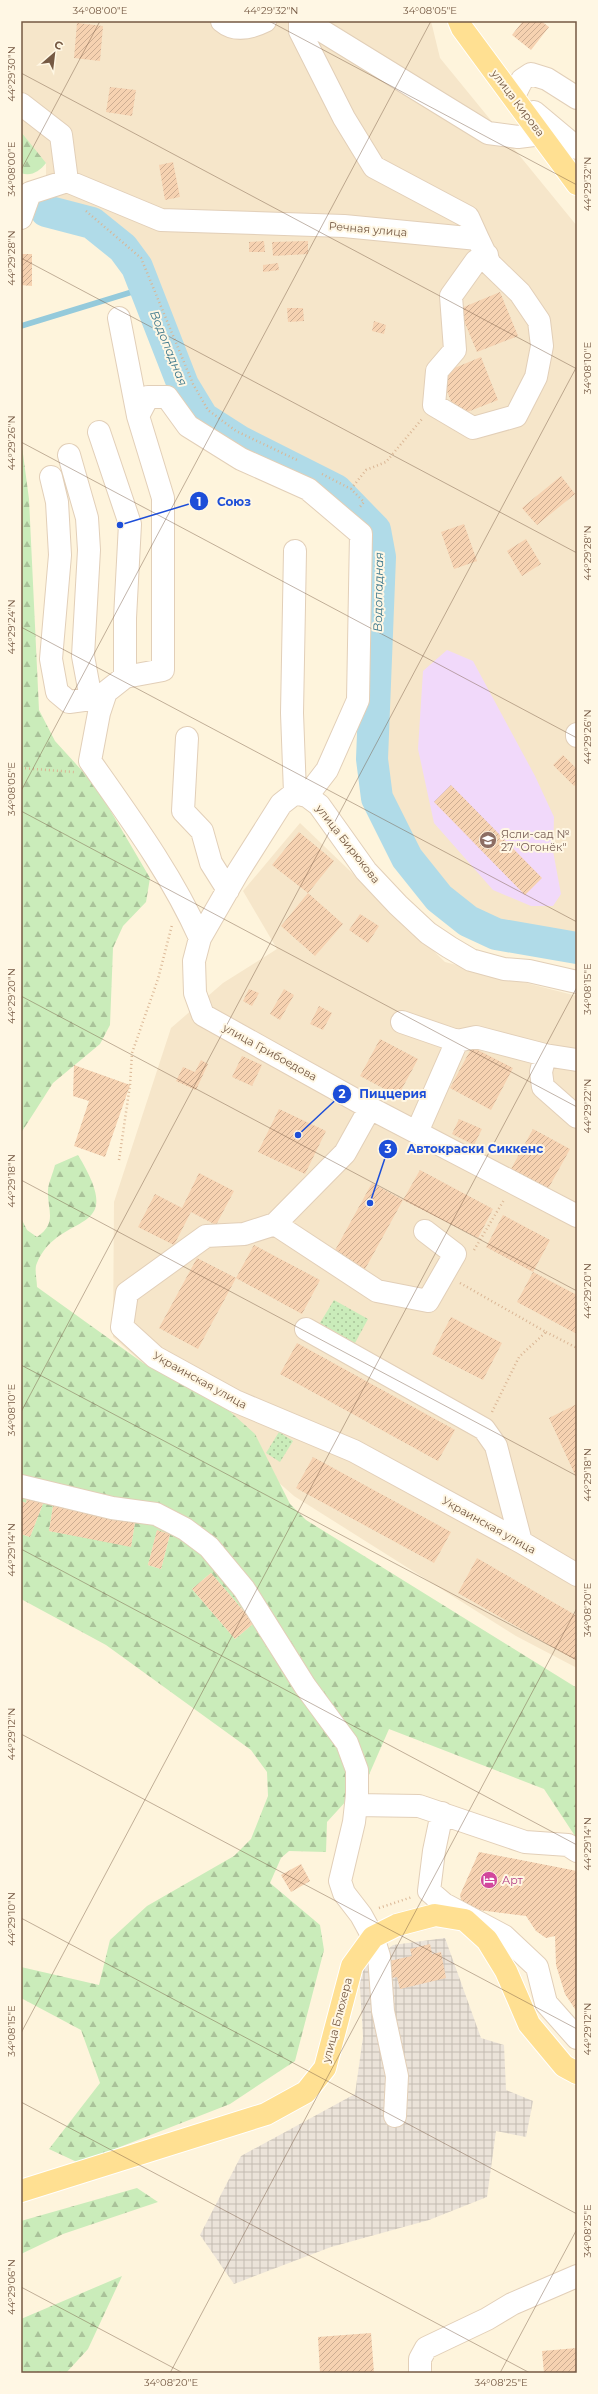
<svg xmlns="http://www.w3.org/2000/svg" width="598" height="2394" viewBox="0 0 598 2394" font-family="Montserrat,sans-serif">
	<defs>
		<pattern id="industrial-grid" width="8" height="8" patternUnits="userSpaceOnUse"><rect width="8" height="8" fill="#ebe3d9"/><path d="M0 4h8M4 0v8" fill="none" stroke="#c3bbb2"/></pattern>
		<pattern id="green-dots" width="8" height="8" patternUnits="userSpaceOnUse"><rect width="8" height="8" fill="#caecba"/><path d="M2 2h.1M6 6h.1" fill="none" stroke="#a9c299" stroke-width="1.8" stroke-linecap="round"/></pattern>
		<pattern id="forest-firs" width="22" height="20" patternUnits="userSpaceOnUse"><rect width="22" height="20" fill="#caecba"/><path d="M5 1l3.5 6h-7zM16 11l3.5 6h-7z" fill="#a9c299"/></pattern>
		<pattern id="building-hatch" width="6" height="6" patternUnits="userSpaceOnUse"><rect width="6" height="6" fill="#f6d2b1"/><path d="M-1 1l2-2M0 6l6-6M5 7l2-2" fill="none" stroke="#ccad92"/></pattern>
	</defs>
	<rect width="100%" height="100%" fill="#fef4dc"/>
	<path fill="#f6e6ca" d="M 21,21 L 431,21 L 440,58 L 577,226 L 577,962 L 495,947 L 447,916 L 389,824 L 385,552 L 341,506 L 211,436 L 136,259 L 58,211 L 46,211 L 46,163 L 21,150 Z
		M 300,823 L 445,962 L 577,996 L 577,1668 L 516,1636 L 294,1496 L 113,1337 L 114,1202 L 171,1028 L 223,983 L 277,949 L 243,891 Z"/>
	<path fill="url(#industrial-grid)" d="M 445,1938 L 481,2038 L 504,2045 L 506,2090 L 533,2101 L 526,2137 L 496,2131 L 487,2197 L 429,2220 L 331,2247 L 234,2284 L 200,2235 L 241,2156 L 355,2094 L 363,2037 L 359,1972 L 393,1945 Z"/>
	<path fill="#f1d9fa" d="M 447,650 L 473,661 L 535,776 L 554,817 L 553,851 L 561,894 L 553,906 L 531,906 L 493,890 L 434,823 L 418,749 L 423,671 Z"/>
	<path fill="url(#green-dots)" d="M 334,1300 L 368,1319 L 355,1343 L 320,1323 Z
		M 279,1432 L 293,1441 L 280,1462 L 266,1453 Z"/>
	<path fill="url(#forest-firs)" fill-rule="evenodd" d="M 21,132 L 46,163 C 40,171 31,177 21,173 Z
		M 21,439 L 29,499 L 39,710 L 55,741 L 96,786 L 150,878 L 146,902 L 123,926 L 113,948 L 110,1025 L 100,1044 L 53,1083 L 21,1133 Z
		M 78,1155 C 129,1239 60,1209 37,1263 C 34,1269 37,1280 37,1287 L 143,1363 L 226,1408 L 255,1434 L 290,1504 L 306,1520 L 577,1688 L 577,1839 L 544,1789 L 389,1729 L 368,1777 L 327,1822 L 326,1852 L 289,1851 L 281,1858 L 270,1883 L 320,1925 L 324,1950 L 295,2061 L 230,2104 L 79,2163 L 49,2149 L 100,2083 L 81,2030 L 21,1998 L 21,1967 L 99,1985 L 110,1940 L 147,1906 L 234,1856 L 251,1839 L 268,1796 L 267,1772 L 251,1750 L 106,1645 L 21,1599 L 21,1534 L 30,1537 L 44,1501 L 28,1495 L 26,1503 L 21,1501 L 21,1218 L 27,1230 L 37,1237 C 58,1222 47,1211 48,1189 C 49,1182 53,1173 55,1165 ZM 53,1506 L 135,1522 L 131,1546 L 49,1531 ZM 157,1531 L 170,1534 L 161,1569 L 148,1565 ZM 211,1573 L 254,1623 L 235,1639 L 192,1589 Z
		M 137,2188 L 158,2202 L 63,2234 L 21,2254 L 21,2221 Z
		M 122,2276 L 88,2349 L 66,2373 L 21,2373 L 21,2319 Z"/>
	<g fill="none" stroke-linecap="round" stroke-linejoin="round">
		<path stroke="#95cadb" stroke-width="5.5" d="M 21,326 L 145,288"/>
		<path stroke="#b0dbe8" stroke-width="32" d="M 46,211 L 92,223 L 123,248 L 137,267 L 183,385 L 203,418 L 239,441 L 336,490 L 375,530 L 380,557 L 372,759 L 377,798 L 407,858 L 439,898 L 468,921 L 496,934 L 577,948"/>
	</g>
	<path fill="url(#building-hatch)" d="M 523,21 L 541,21 L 549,27 L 531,50 L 512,35 Z
		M 77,23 L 103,26 L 100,61 L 74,58 Z
		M 110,87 L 136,90 L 132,116 L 106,112 Z
		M 173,162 L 180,197 L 165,200 L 159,165 Z
		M 264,241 L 265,252 L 249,252 L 249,242 Z
		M 308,241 L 308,254 L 273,256 L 272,242 Z
		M 21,254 L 32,254 L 32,286 L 21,285 Z
		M 278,263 L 279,270 L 263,272 L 263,265 Z
		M 500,292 L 518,336 L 477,352 L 459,309 Z
		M 287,308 L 303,308 L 304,321 L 288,322 Z
		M 374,321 L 386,325 L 384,334 L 372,331 Z
		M 481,357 L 498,400 L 457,416 L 440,374 Z
		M 561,476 L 575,494 L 537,525 L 522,508 Z
		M 464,524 L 477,561 L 454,569 L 441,532 Z
		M 526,539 L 541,564 L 522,576 L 507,551 Z
		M 563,755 L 577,769 L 577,783 L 574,786 L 553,765 Z
		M 451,785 L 542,878 L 525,895 L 434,802 Z
		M 299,832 L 334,861 L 308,893 L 343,924 L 315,956 L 281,926 L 308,893 L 272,865 Z
		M 360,914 L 379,926 L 368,943 L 349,930 Z
		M 249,989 L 259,993 L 252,1006 L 243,1001 Z
		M 284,989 L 294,995 L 280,1020 L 270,1014 Z
		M 319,1006 L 332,1013 L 323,1030 L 310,1024 Z
		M 380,1039 L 418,1059 L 398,1096 L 360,1076 Z
		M 472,1047 L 513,1068 L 491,1110 L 450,1088 Z
		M 242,1056 L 262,1065 L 252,1086 L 232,1077 Z
		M 201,1060 L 208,1064 L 196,1090 L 176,1081 L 183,1067 L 195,1072 Z
		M 74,1065 L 130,1085 L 105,1157 L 74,1146 L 89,1101 L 73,1096 Z
		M 279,1109 L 326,1131 L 305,1174 L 258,1152 Z
		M 459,1119 L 482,1129 L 474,1145 L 452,1134 Z
		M 533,1129 L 570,1149 L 548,1189 L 511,1169 Z
		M 420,1170 L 493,1209 L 478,1238 L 403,1200 Z
		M 199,1173 L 234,1191 L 216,1225 L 191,1212 L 174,1245 L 138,1227 L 155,1194 L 182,1208 Z
		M 372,1183 L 403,1200 L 364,1271 L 333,1254 Z
		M 503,1215 L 550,1240 L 533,1272 L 577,1295 L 577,1334 L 517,1302 L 533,1272 L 486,1247 Z
		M 254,1245 L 320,1280 L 302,1314 L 236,1278 L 198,1349 L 159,1328 L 197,1258 L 236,1278 Z
		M 451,1317 L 502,1343 L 483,1380 L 432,1354 Z
		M 297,1343 L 455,1430 L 438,1461 L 280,1374 Z
		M 577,1404 L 577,1479 L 549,1418 Z
		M 313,1457 L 451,1532 L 434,1563 L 296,1488 Z
		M 28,1495 L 44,1501 L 30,1537 L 21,1534 L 21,1501 L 26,1503 Z
		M 53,1506 L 135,1522 L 131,1547 L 49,1531 Z
		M 157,1530 L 170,1534 L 161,1569 L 148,1565 Z
		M 477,1558 L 577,1616 L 577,1661 L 458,1593 Z
		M 211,1573 L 254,1623 L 235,1639 L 192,1589 Z
		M 479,1852 L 577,1871 L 577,2012 L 565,1994 L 556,1965 L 555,1936 L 546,1938 L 536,1931 L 526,1916 L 463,1908 L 460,1895 Z
		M 301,1864 L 310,1881 L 291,1892 L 281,1875 Z
		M 430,1944 L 432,1954 L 441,1952 L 446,1978 L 400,1989 L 397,1977 L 392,1978 L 389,1961 L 412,1956 L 410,1949 Z
		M 371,2333 L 374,2373 L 320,2373 L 318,2337 Z
		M 577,2348 L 577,2373 L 544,2373 L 542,2351 Z"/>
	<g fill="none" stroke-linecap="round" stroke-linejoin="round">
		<defs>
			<path id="minor" d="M 222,21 C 235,32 251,28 265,21
				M 306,21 L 488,133 L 518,137 L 542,134
				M 516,92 L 522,80 L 531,74 L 547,79 L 577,98
				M 21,104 L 61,135 L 67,181 L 161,220 L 344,226 L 478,239 L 468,217 L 374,167 L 344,118 L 300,31 L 300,21
				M 534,112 L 577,148
				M 21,218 L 30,193 L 67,181
				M 478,239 L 490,264 L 520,293 L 539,321 L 542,346 L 536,377 L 516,416 L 473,428 L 434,405 L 437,371 L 455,350 L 451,296 L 476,261 L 487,255
				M 119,318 L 138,416
				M 99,432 L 130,524 L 125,618 L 125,677
				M 69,455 L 87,518 L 89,550 L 83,656 L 91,699 L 106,692 L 125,677 L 163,670 L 163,498 L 138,416 L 148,397 L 167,397 L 188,426 L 241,459 L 308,489 L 361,534 L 358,700 L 327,770 L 307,796
				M 51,477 L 57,502 L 60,555 L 51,659 L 57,692 L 69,702 L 91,699
				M 295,551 L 292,713 L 295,793
				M 106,692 L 99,713 L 90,761 C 130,818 172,875 200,938
				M 577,734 L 577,736
				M 187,738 L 183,811 L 202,831 L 211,863 L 228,890
				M 577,982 L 529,971 L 504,969 L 471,960 L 449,947 L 428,933 L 398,905 L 366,871 L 319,805 L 307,796 L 295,793 L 281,804 L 238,872 L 200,938 L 194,961 L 195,993 L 203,1015 L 370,1108 L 577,1216
				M 402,1022 L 457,1041 L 476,1037 L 545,1055 L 577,1060
				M 545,1055 L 541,1072 L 543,1087 L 577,1117
				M 370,1108 L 345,1153 L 275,1224 L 244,1234 L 206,1236 L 127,1293 L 122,1327 L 155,1357 L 235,1401 L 354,1451 L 521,1542 L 577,1575
				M 417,1132 L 457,1041
				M 275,1224 L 377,1291 L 428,1301 L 455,1254 L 425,1231
				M 306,1329 L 484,1429 L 496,1446 L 521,1542
				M 21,1486 L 112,1508 L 156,1514 L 185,1529 L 209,1547 L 244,1589 L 305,1686 L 347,1743 L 357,1770 L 357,1795 L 354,1822 L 340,1881 L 344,1893 L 361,1915 L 373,1937 L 379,1956 L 383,2011 L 397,2076 L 395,2116
				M 356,1805 L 419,1806 L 525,1842 L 568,1845 L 577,1851
				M 442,1813 L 434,1851 L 429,1891 L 444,1904 L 504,1936 L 537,1967 L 546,2003 L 577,2038
				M 420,2373 L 420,2359 L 426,2348 L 487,2319 L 512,2304 L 577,2276"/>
			<path id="major" d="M 459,21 L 462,28 L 577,184
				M 21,2191 L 266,2114 L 306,2092 L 325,2068 L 352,1966 L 373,1937 L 397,1925 L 435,1915 L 465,1920 L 487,1940 L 506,1971 L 529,2024 L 564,2066 L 577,2073"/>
		</defs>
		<use href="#minor" stroke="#e2cfb8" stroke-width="24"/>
		<use href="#major" stroke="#fff" stroke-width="24"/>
		<path stroke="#dab695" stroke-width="2.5" stroke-dasharray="1 3" stroke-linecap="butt" d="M 86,211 L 141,258 L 193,384 L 208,410 L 236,431 L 297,460
			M 322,474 L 351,489 L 364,502 L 359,508
			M 351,489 L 366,470 L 386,462 L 422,419
			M 21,768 L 74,772
			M 119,1160 L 130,1085 L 132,1053 L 158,979 L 172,925
			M 474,1250 L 504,1200
			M 460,1283 L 546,1332 L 519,1357 L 492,1412
			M 546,1332 L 577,1348
			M 379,1908 L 412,1897"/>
		<use href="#minor" stroke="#fff" stroke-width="22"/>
		<use href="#major" stroke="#ffe092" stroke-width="22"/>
	</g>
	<path fill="none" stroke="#755943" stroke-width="1" stroke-opacity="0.45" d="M 269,21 L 577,185M 21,73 L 577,369M 21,170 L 100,21M 21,258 L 577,553M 21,442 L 577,738M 21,627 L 577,922M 21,791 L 431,21M 21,811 L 577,1107M 21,996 L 577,1291M 21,1180 L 577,1476M 21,1365 L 577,1660M 21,1412 L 577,366M 21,1549 L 577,1845M 21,1734 L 577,2029M 21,1918 L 577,2214M 21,2033 L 577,987M 21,2102 L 530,2373M 21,2287 L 183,2373M 170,2373 L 577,1608M 500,2373 L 577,2229"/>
	<defs>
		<symbol id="school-disc" viewBox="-11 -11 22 22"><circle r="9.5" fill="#8d6e63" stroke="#fff7e4"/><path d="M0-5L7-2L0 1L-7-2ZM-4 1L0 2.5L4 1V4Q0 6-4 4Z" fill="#fff"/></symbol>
		<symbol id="hotel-disc" viewBox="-11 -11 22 22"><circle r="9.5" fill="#d1479c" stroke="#fff7e4"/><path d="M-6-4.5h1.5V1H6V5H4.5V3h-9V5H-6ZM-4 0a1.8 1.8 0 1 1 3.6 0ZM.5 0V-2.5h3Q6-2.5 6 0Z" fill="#fff"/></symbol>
	</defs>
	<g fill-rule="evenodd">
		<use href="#school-disc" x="478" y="830" width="20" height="20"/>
		<use href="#hotel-disc" x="479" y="1870" width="20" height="20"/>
	</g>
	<g text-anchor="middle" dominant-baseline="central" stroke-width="4" stroke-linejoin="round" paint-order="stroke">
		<g font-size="11" fill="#755943" stroke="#fff7e4">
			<text transform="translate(518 103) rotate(53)">улица Кирова</text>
			<text transform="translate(368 229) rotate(5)">Речная улица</text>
			<text transform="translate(348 844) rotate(52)">улица Бирюкова</text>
			<text transform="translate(270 1052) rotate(29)">улица Грибоедова</text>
			<text transform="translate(200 1380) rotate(29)">Украинская улица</text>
			<text transform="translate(489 1525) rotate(29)">Украинская улица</text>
			<text transform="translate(337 2020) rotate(-75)">улица Блюхера</text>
		</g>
		<g font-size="11" fill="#785e54" stroke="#fff7e4" text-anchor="start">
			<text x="501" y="834">Ясли-сад №<tspan x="501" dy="13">27 "Огонёк"</tspan></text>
		</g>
		<g font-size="11" fill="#b23c85" stroke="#fff7e4" text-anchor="start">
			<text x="502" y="1880">Арт</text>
		</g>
		<g font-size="12" font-style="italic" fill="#3c778b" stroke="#fff7e4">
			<text transform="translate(169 348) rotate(68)">Водопадная</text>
			<text transform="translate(378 592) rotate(-89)">Водопадная</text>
		</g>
	</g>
	<path fill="none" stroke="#1d4ed8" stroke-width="1.5" d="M120 525L199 501M298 1135L342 1094M370 1203L388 1149"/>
	<g fill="#1d4ed8" stroke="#fff7e4" stroke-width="1.5">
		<circle cx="120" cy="525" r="4"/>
		<circle cx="298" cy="1135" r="4"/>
		<circle cx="370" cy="1203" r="4"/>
		<circle cx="199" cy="501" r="10"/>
		<circle cx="342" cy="1094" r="10"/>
		<circle cx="388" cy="1149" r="10"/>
	</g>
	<g font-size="12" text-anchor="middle" font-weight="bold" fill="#fff">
		<text x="199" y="506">1</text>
		<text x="342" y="1098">2</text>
		<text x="388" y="1153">3</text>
	</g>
	<g font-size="12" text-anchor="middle" font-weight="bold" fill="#1d4ed8" stroke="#fff7e4" stroke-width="4" stroke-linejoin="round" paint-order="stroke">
		<text x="234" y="506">Союз</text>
		<text x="393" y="1098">Пиццерия</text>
		<text x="475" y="1153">Автокраски Сиккенс</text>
	</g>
	<rect width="598" height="2394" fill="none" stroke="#fff7e4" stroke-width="44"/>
	<g transform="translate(54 54) rotate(28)" stroke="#fff7e4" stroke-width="3" paint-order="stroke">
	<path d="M0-3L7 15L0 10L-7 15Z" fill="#755943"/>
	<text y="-6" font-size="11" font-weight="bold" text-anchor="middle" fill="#755943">С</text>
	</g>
	<rect x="22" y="22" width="554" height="2350" fill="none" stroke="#755943" stroke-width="1.5"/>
	<g font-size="10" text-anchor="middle" fill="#755943">
		<text x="100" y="14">34°08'00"E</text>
		<text x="271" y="14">44°29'32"N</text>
		<text x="430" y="14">34°08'05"E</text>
		<text transform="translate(11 74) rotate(-90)" y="4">44°29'30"N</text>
		<text transform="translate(11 169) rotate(-90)" y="4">34°08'00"E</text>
		<text transform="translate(587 184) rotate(-90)" y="4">44°29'32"N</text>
		<text transform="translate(11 258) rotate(-90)" y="4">44°29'28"N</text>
		<text transform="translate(587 368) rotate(-90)" y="4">34°08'10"E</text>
		<text transform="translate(11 443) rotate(-90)" y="4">44°29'26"N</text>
		<text transform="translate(587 553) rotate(-90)" y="4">44°29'28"N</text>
		<text transform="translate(11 627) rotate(-90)" y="4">44°29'24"N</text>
		<text transform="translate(587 737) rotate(-90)" y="4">44°29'26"N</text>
		<text transform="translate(11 789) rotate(-90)" y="4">34°08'05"E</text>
		<text transform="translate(587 989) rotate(-90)" y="4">34°08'15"E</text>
		<text transform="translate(11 996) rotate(-90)" y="4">44°29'20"N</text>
		<text transform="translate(587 1106) rotate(-90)" y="4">44°29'22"N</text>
		<text transform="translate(11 1181) rotate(-90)" y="4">44°29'18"N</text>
		<text transform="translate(587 1291) rotate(-90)" y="4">44°29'20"N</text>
		<text transform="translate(11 1410) rotate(-90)" y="4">34°08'10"E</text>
		<text transform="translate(587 1475) rotate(-90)" y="4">44°29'18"N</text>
		<text transform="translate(11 1550) rotate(-90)" y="4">44°29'14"N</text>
		<text transform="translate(587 1610) rotate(-90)" y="4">34°08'20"E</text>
		<text transform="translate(11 1734) rotate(-90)" y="4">44°29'12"N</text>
		<text transform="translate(587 1844) rotate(-90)" y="4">44°29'14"N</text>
		<text transform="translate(11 1919) rotate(-90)" y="4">44°29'10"N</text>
		<text transform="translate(587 2029) rotate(-90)" y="4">44°29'12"N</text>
		<text transform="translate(11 2031) rotate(-90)" y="4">34°08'15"E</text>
		<text transform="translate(587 2231) rotate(-90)" y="4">34°08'25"E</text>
		<text transform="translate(11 2287) rotate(-90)" y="4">44°29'06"N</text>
		<text x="171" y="2386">34°08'20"E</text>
		<text x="501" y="2386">34°08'25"E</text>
	</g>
</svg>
